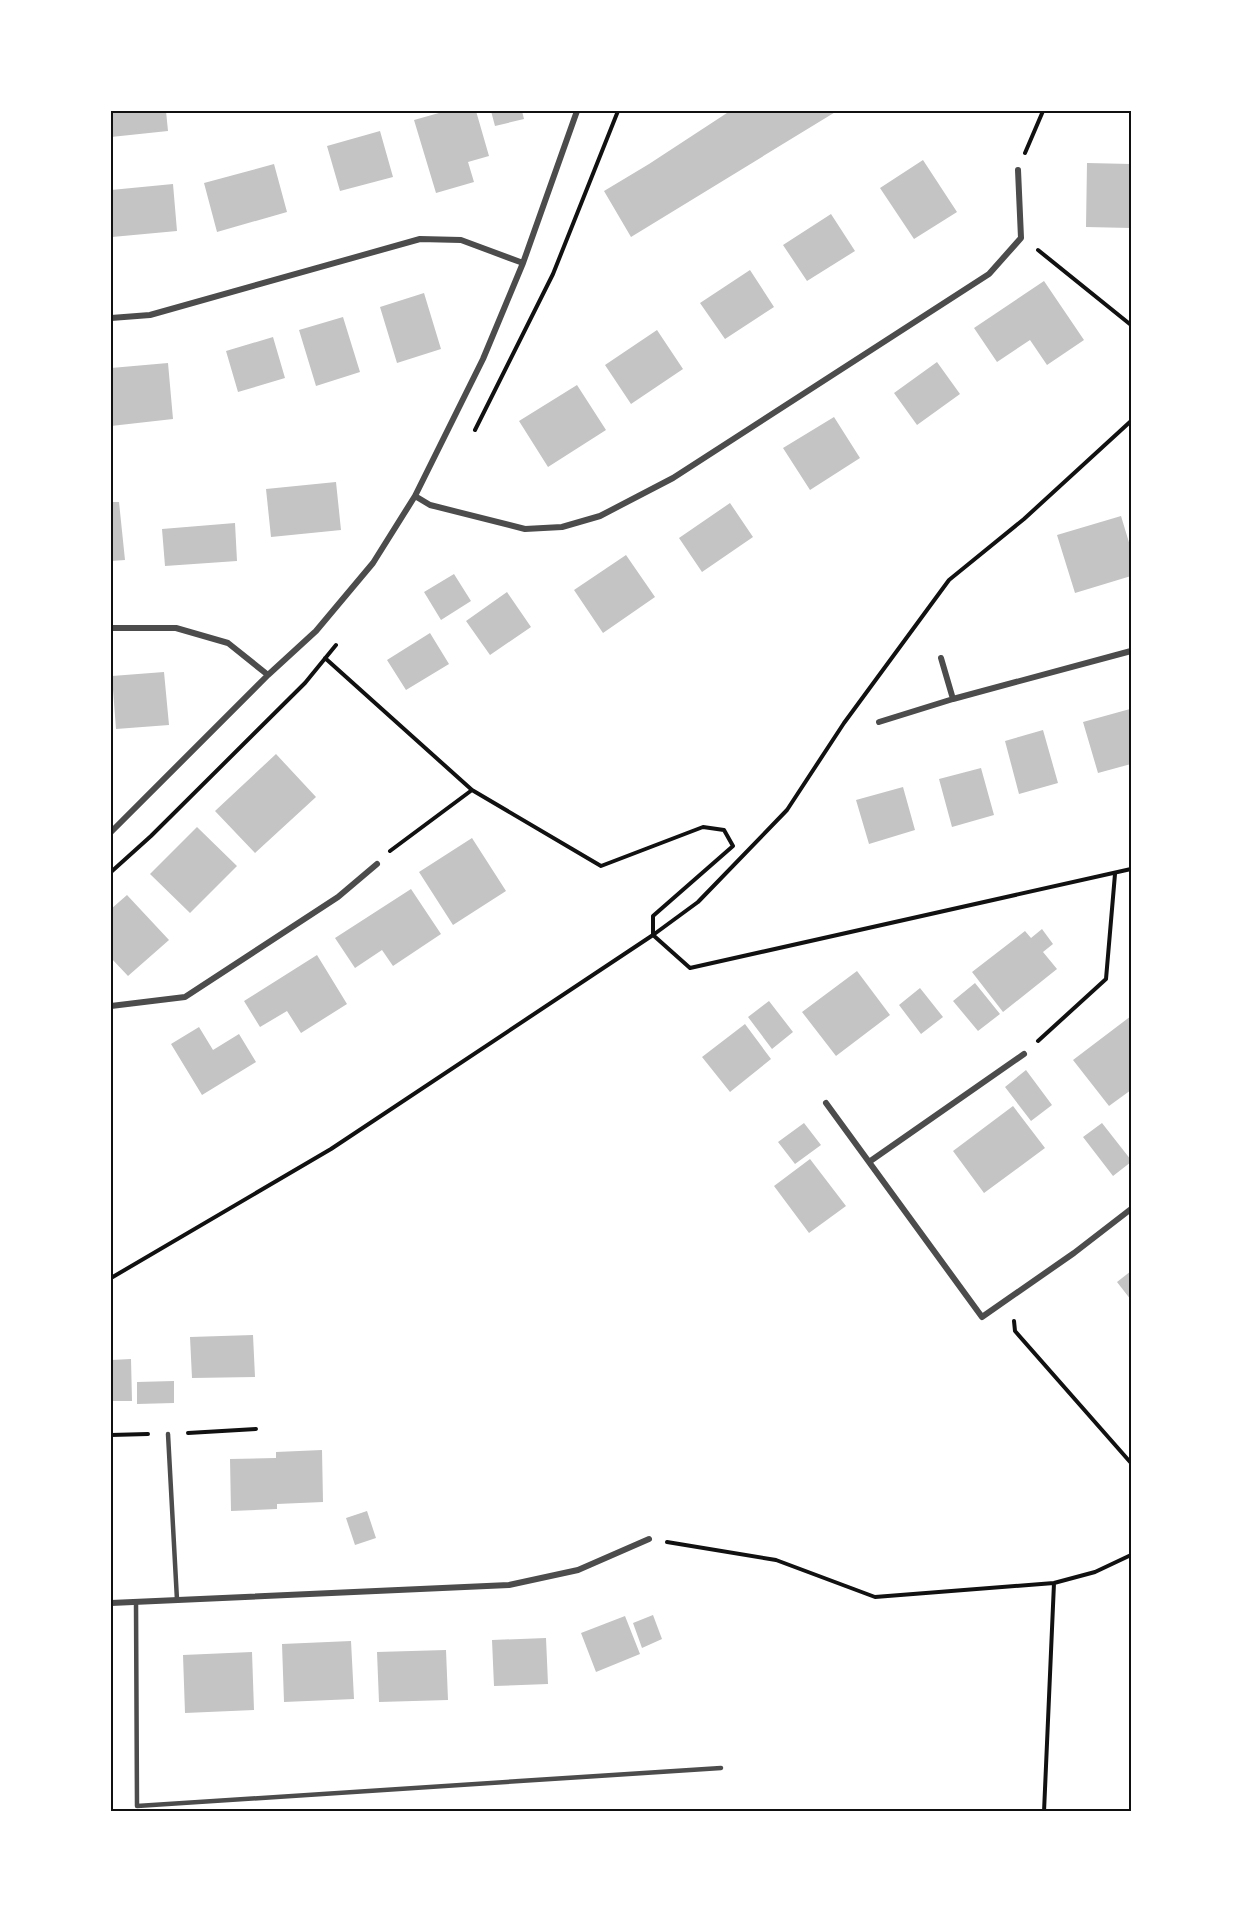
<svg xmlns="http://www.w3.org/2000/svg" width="1242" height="1923" viewBox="0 0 1242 1923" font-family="Bitter,serif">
	<rect width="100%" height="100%" fill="#fff"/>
	<path fill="#c4c4c4" d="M 111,111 L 166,111 L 168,131 L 111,137 Z
		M 446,111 L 476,111 L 489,156 L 468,162 L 474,182 L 436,193 L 414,120 Z
		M 491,111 L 522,111 L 524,119 L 495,126 Z
		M 730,111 L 837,111 L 631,237 L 604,191 L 649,164 Z
		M 380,131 L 393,177 L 340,191 L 327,146 Z
		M 923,160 L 957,212 L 914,239 L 880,188 Z
		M 1087,163 L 1131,164 L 1131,228 L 1086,227 Z
		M 274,164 L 287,212 L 217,232 L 204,183 Z
		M 173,184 L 177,231 L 112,237 L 111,190 Z
		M 831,214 L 855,251 L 807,281 L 783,245 Z
		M 750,270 L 774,307 L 725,339 L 700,303 Z
		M 1044,281 L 1084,340 L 1047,365 L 1030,340 L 997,362 L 974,328 Z
		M 424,293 L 441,349 L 397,363 L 380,307 Z
		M 343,317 L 360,372 L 316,386 L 299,330 Z
		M 657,330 L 683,369 L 631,404 L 605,365 Z
		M 273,337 L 285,378 L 238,392 L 226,351 Z
		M 937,362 L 960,394 L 917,425 L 894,393 Z
		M 168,363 L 173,419 L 111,426 L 111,368 Z
		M 577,385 L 606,430 L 548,467 L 519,421 Z
		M 834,417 L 860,458 L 810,490 L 783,448 Z
		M 336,482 L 341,530 L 271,537 L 266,489 Z
		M 111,502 L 119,502 L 125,560 L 111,561 Z
		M 730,503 L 753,537 L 702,572 L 679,538 Z
		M 1121,516 L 1131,549 L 1131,576 L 1075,593 L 1057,535 Z
		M 235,523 L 237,561 L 165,566 L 162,529 Z
		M 626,555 L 655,597 L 603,633 L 574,590 Z
		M 454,574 L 471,601 L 441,620 L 424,592 Z
		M 507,592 L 531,627 L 490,655 L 466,621 Z
		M 430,633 L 449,664 L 406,690 L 387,660 Z
		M 164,672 L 169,725 L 116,729 L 112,676 Z
		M 1130,709 L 1131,764 L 1098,773 L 1083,722 Z
		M 1043,730 L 1058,783 L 1019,794 L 1005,741 Z
		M 276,754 L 316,797 L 255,853 L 215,811 Z
		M 981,768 L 994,815 L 952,827 L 939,779 Z
		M 903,787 L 915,830 L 869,844 L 856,800 Z
		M 197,827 L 237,866 L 190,913 L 150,874 Z
		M 472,838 L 506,891 L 453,925 L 419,872 Z
		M 411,889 L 441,934 L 393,966 L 382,950 L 355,968 L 335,938 Z
		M 127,895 L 169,940 L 128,976 L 111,958 L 111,909 Z
		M 1042,929 L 1053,944 L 1043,952 L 1057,969 L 1003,1012 L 972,972 L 1025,931 L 1031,938 Z
		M 317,955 L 347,1004 L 301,1033 L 287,1011 L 260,1027 L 244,1001 Z
		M 857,971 L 890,1015 L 836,1056 L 802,1012 Z
		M 975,983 L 1000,1014 L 978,1031 L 953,1001 Z
		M 920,988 L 943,1017 L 921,1034 L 899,1005 Z
		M 769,1001 L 793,1032 L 772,1049 L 748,1017 Z
		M 1131,1016 L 1131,1090 L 1109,1106 L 1073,1060 Z
		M 745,1024 L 771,1059 L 730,1092 L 702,1057 Z
		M 199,1027 L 213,1050 L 239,1034 L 256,1062 L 202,1095 L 171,1044 Z
		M 1026,1070 L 1052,1105 L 1031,1121 L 1005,1087 Z
		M 1013,1106 L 1045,1148 L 984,1193 L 953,1151 Z
		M 804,1123 L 821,1145 L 795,1164 L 778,1142 Z
		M 1102,1123 L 1131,1160 L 1131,1162 L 1113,1176 L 1083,1137 Z
		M 810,1159 L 846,1206 L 809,1233 L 774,1186 Z
		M 1131,1271 L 1131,1300 L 1117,1282 Z
		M 253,1335 L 255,1377 L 192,1378 L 190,1337 Z
		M 131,1359 L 132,1401 L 111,1401 L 111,1360 Z
		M 174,1381 L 174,1403 L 137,1404 L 137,1382 Z
		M 322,1450 L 323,1502 L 277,1504 L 277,1509 L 231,1511 L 230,1459 L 276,1458 L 276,1452 Z
		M 367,1511 L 376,1538 L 355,1545 L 346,1518 Z
		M 653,1615 L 662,1639 L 642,1648 L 633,1623 Z
		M 625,1616 L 640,1654 L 596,1672 L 581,1633 Z
		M 546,1638 L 548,1684 L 494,1686 L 492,1640 Z
		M 351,1641 L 354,1699 L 284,1702 L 282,1644 Z
		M 446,1650 L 448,1700 L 379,1702 L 377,1652 Z
		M 252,1652 L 254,1710 L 185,1713 L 183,1655 Z"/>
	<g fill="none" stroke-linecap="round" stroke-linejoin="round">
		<path stroke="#111" stroke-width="4" d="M 1025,153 L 1043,111
			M 1038,250 L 1131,325
			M 475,430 L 553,274 L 618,111
			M 325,658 L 472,790 L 601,866 L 703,827 L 724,830 L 733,846 L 653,916 L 653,935 L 690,968 L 1131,869
			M 390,851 L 472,790
			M 111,872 L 151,836 L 305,683 L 336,645
			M 1038,1041 L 1106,979 L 1115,874
			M 111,1278 L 331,1149 L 653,935 L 698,902 L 787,810 L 844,723 L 949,580 L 1024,519 L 1131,421
			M 1014,1321 L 1015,1331 L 1131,1463
			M 188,1433 L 256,1429
			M 111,1435 L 148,1434
			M 667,1542 L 776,1560 L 875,1597 L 1054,1583 L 1095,1572 L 1131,1555
			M 1044,1812 L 1054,1583"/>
		<path stroke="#4c4c4c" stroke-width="4.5" d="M 168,1434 L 177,1600
			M 136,1602 L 137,1806 L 721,1768"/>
		<path stroke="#4c4c4c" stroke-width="6" d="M 111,318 L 150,315 L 420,239 L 461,240 L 523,263
			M 415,496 L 430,505 L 525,529 L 562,527 L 600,516 L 673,478 L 989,274 L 1021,238 L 1018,170
			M 111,628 L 176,628 L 228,643 L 268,675
			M 941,658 L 953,699
			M 879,722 L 953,699 L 1131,651
			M 111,832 L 268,675 L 316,631 L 373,563 L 415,496 L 483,359 L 523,263 L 577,111
			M 111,1006 L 185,997 L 338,897 L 377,864
			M 826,1103 L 982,1317 L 1074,1253 L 1131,1209
			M 869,1162 L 1024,1054
			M 111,1603 L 509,1585 L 578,1570 L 649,1539"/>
	</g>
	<rect width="1242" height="1923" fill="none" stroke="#ffffff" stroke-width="225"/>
	<rect x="112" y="112" width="1018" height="1698" fill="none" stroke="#111" stroke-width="2"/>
</svg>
